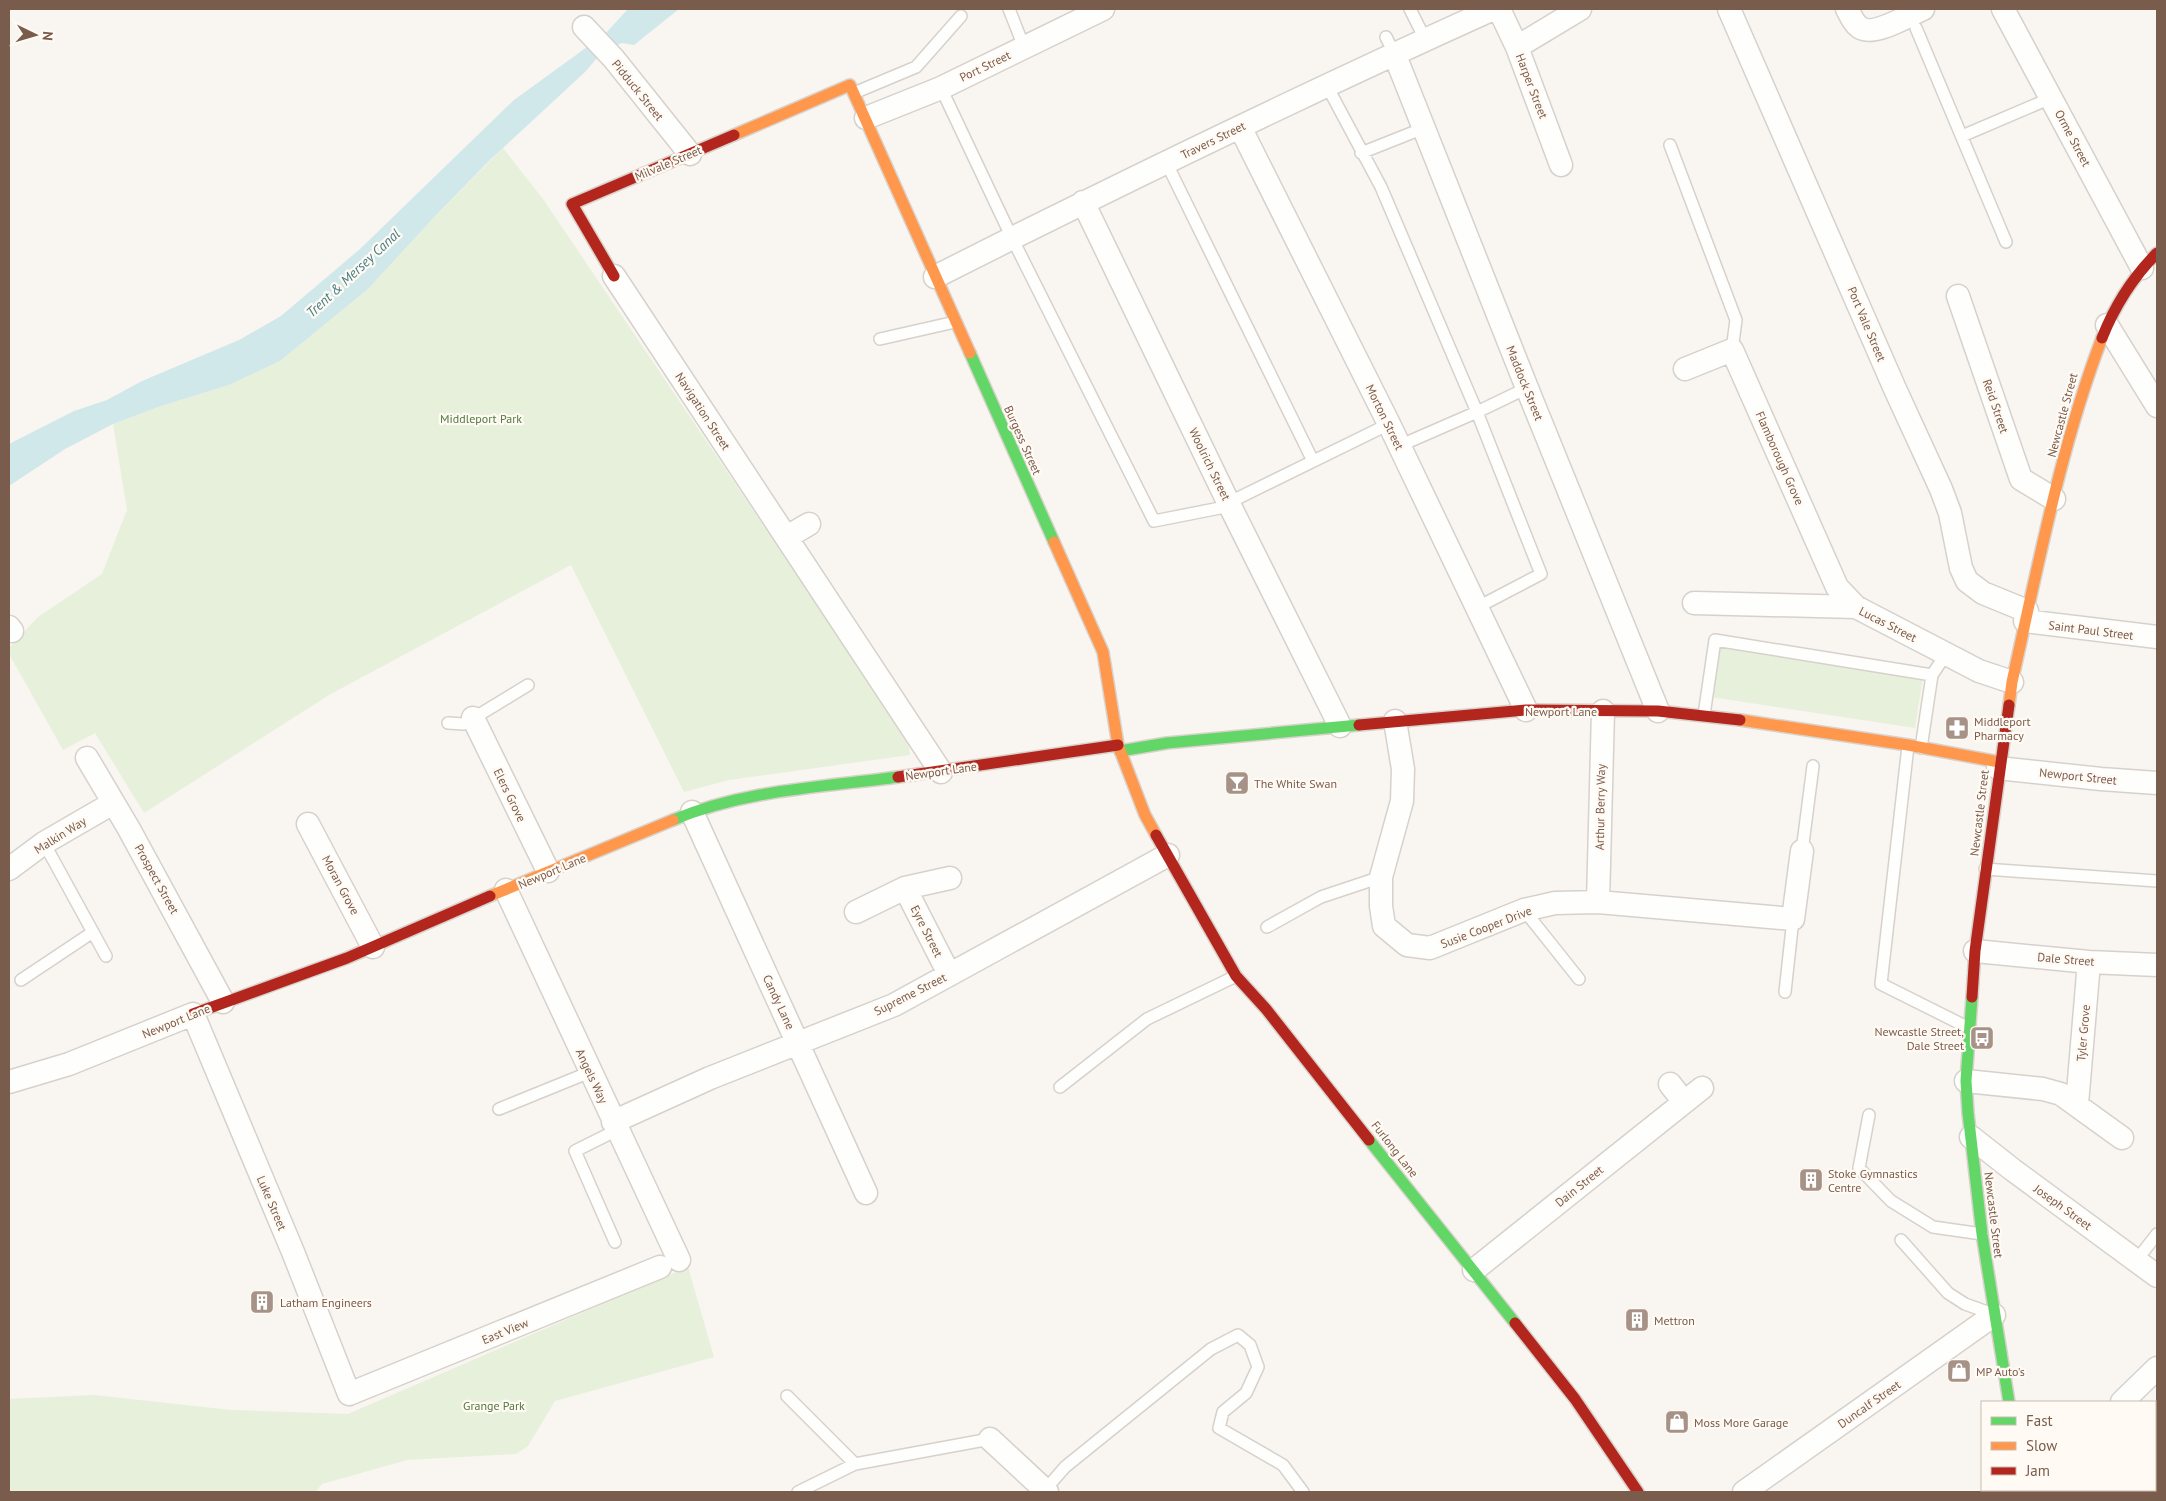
<svg xmlns="http://www.w3.org/2000/svg" width="2166" height="1501" viewBox="0 0 2166 1501" font-family="'PT Sans',sans-serif">
	<rect width="100%" height="100%" fill="#f9f5f0"/>
	<path fill="#e7f0db" d="M 503,148 L 543,199 L 908,740 L 910,755 L 729,780 L 684,792 L 571,565 L 329,695 L 144,813 L 95,733 L 63,750 L 9,654 L 9,648 L 38,617 L 102,574 L 127,510 L 113,424 L 161,406 L 229,385 L 280,361 L 368,289 L 438,213 Z
		M 1718,644 L 1923,676 L 1915,728 L 1711,697 Z
		M 688,1267 L 714,1357 L 555,1401 L 528,1446 L 516,1454 L 407,1460 L 322,1484 L 315,1492 L 9,1492 L 9,1399 L 94,1395 L 231,1410 L 348,1414 Z"/>
	<path fill="#d0e8ea" d="M 628,9 L 679,9 L 634,45 L 622,43 L 603,51 L 585,72 L 491,159 L 438,213 L 368,289 L 280,361 L 229,385 L 161,406 L 113,424 L 65,449 L 9,486 L 9,444 L 74,411 L 107,400 L 142,381 L 239,340 L 281,316 L 360,249 L 514,100 L 605,34 Z"/>
	<g fill="none" stroke-linecap="round" stroke-linejoin="round">
		<defs>
			<path id="lane" d="M 1009,9 L 1024,47
				M 1410,9 L 1425,39
				M 1916,28 L 2006,242
				M 1386,37 L 1394,53
				M 1327,86 L 1381,187 L 1477,412 L 1541,574 L 1476,608
				M 941,88 L 1012,238 L 1154,521 L 1230,506
				M 854,93 L 916,67 L 961,16
				M 1962,136 L 2051,98
				M 1670,145 L 1736,320 L 1732,350
				M 1361,153 L 1424,128
				M 1166,162 L 1313,461
				M 880,339 L 955,322
				M 1399,446 L 1477,412 L 1527,388
				M 1228,503 L 1389,424
				M 1704,715 L 1715,640 L 1932,675
				M 448,723 L 464,724 L 528,685
				M 1908,746 L 1881,984 L 1969,1028
				M 1921,748 L 1932,675 L 1946,654
				M 44,843 L 106,956
				M 1802,851 L 1813,766
				M 1985,869 L 2157,881
				M 1524,910 L 1579,979
				M 1267,927 L 1321,897 L 1381,877
				M 21,980 L 93,932
				M 1785,992 L 1793,919
				M 1060,1087 L 1147,1019 L 1236,976
				M 499,1109 L 590,1072
				M 1869,1115 L 1859,1168 L 1891,1201 L 1933,1227 L 1982,1234
				M 1901,1240 L 1948,1293 L 1965,1304 L 1993,1314
				M 615,1242 L 575,1151 L 617,1130
				M 2136,1261 L 2157,1234
				M 787,1396 L 855,1464
				M 1045,1490 L 1065,1467 L 1211,1349 L 1238,1335 L 1250,1345 L 1258,1367 L 1246,1393 L 1223,1412 L 1219,1428 L 1283,1465 L 1303,1492
				M 798,1492 L 855,1464 L 990,1439"/>
			<path id="street" d="M 1499,9 L 1517,47 L 1561,165
				M 1729,9 L 1895,389 L 1941,489 L 1950,513 L 1961,568 L 1967,581 L 1983,593 L 2027,611
				M 1847,9 C 1850,14 1853,22 1858,26 C 1871,39 1909,15 1923,9
				M 2003,9 L 2142,268
				M 584,27 L 614,59 L 690,154
				M 1517,47 L 1580,9
				M 1394,53 L 1527,388 L 1658,711
				M 866,118 L 941,88 L 1103,9
				M 1240,127 L 1389,424 L 1526,710
				M 1083,202 L 1230,506 L 1340,726
				M 614,276 L 941,772
				M 935,277 C 1119,184 1305,94 1493,9
				M 1958,296 L 2021,479 L 2054,499
				M 2107,325 L 2157,406
				M 1685,369 L 1732,350 L 1837,587 L 1856,607
				M 787,537 L 809,524
				M 1694,603 L 1856,607 L 1979,671 L 2012,682
				M 2025,621 L 2157,637
				M 9,627 L 12,631
				M 473,718 L 548,871
				M 1395,721 L 1403,769 L 1402,801 L 1381,877 L 1381,906 L 1384,926 L 1407,945 L 1430,948 L 1524,910 L 1555,903 L 1598,902 L 1793,919 L 1802,851
				M 87,758 L 129,829 L 223,1002
				M 1998,768 L 2101,779 L 2157,783
				M 692,812 L 866,1193
				M 308,824 L 373,947
				M 9,869 L 44,843 L 113,803
				M 905,888 L 949,974
				M 506,890 L 679,1260
				M 1598,902 L 1603,711
				M 856,912 L 905,888 L 950,878
				M 1975,951 L 2089,962 L 2157,965
				M 1966,1081 L 2043,1089 L 2061,1094 L 2122,1138
				M 9,1082 L 69,1064 L 193,1014 L 293,1252 L 349,1394 L 660,1267
				M 1670,1084 L 1684,1102
				M 2077,1104 L 2089,962
				M 613,1122 L 710,1078 L 894,1005 L 1168,855
				M 1971,1137 L 2013,1170 L 2157,1276
				M 1474,1270 L 1702,1088
				M 2122,1402 L 2157,1368
				M 990,1439 L 1047,1492
				M 1744,1492 L 1994,1315"/>
			<path id="fast" d="M 970,353 L 1054,542
				M 1120,751 L 1167,743 L 1359,725
				M 673,820 C 744,790 822,787 898,777
				M 1972,997 L 1966,1081 L 1968,1113 L 1982,1234 L 2009,1402
				M 1369,1140 L 1515,1323"/>
			<path id="slow" d="M 734,135 L 850,85 L 970,353
				M 1054,542 L 1103,652 L 1118,745 L 1145,815 L 1156,835
				M 2009,705 L 2012,682 C 2038,567 2060,448 2102,338
				M 1740,720 L 1908,745 L 1999,762
				M 490,896 L 673,820"/>
			<path id="jam" d="M 614,276 L 572,204 L 734,135
				M 2102,338 C 2115,305 2132,278 2157,253
				M 1359,725 L 1526,710 L 1658,711 L 1740,720
				M 898,777 L 1118,745
				M 1156,835 L 1236,976 L 1266,1009 L 1369,1140
				M 1972,997 L 1975,951 L 2009,705
				M 193,1014 L 347,958 L 490,896
				M 1515,1323 L 1575,1399 L 1638,1492
				M 2025,1490 L 2026,1492"/>
		</defs>
		<use href="#lane" stroke="#d7d1cb" stroke-width="14"/>
		<use href="#street" stroke="#d7d1cb" stroke-width="25"/>
		<use href="#fast" stroke="#d9d2cb" stroke-width="14"/>
		<use href="#slow" stroke="#d9d2cb" stroke-width="14"/>
		<use href="#jam" stroke="#d9d2cb" stroke-width="14"/>
		<use href="#lane" stroke="#fefefd" stroke-width="11"/>
		<use href="#street" stroke="#fefefd" stroke-width="22"/>
		<use href="#fast" stroke="#63d668" stroke-width="11"/>
		<use href="#slow" stroke="#ff974d" stroke-width="11"/>
		<use href="#jam" stroke="#b3261e" stroke-width="11"/>
	</g>
	<defs>
		<symbol id="pharmacy-square" viewBox="-11 -11 22 22"><rect x="-9" y="-9" width="18" height="18" rx="4" fill="#a69286" stroke="#fffaf3"/><path d="M-2-6h4v4h4v4h-4v4h-4v-4h-4v-4h4Z" fill="#fff"/></symbol>
		<symbol id="bar-square" viewBox="-11 -11 22 22"><rect x="-9" y="-9" width="18" height="18" rx="4" fill="#a69286" stroke="#fffaf3"/><path d="M-6-5H6L.8 .8V4.5H3.5V6h-7V4.5H-.8V.8Z" fill="#fff"/></symbol>
		<symbol id="bus-square" viewBox="-11 -11 22 22"><rect x="-9" y="-9" width="18" height="18" rx="4" fill="#a69286" stroke="#fffaf3"/><path d="M-5-6H5V4H4V6H2V4H-2V6H-4V4H-5ZM-3.5-4V0h7V-4ZM-3.5 1.2v1.5H-2V1.2ZM2 1.2v1.5H3.5V1.2Z" fill="#fff"/></symbol>
		<symbol id="building-square" viewBox="-11 -11 22 22"><rect x="-9" y="-9" width="18" height="18" rx="4" fill="#a69286" stroke="#fffaf3"/><path d="M-4-6H4V6H1V3H-1V6H-4ZM-2.5-4.3h1.7v1.8h-1.7ZM.8-4.3h1.7v1.8H.8ZM-2.5-1h1.7V.8h-1.7ZM.8-1h1.7V.8H.8Z" fill="#fff"/></symbol>
		<symbol id="shop-square" viewBox="-11 -11 22 22"><rect x="-9" y="-9" width="18" height="18" rx="4" fill="#a69286" stroke="#fffaf3"/><path d="M-5-2.5h2.3a2.7 3.5 0 0 1 5.4 0H5L5.5 6h-11ZM-1.5-2.5h3a1.5 2.3 0 0 0-3 0Z" fill="#fff"/></symbol>
	</defs>
	<g fill-rule="evenodd">
		<use href="#pharmacy-square" x="1943" y="714" width="28" height="28"/>
		<use href="#bar-square" x="1223" y="769" width="28" height="28"/>
		<use href="#bus-square" x="1968" y="1024" width="28" height="28"/>
		<use href="#building-square" x="1797" y="1166" width="28" height="28"/>
		<use href="#building-square" x="248" y="1288" width="28" height="28"/>
		<use href="#building-square" x="1623" y="1306" width="28" height="28"/>
		<use href="#shop-square" x="1945" y="1357" width="28" height="28"/>
		<use href="#shop-square" x="1663" y="1408" width="28" height="28"/>
	</g>
	<g text-anchor="middle" dominant-baseline="central" stroke-width="4.5" stroke-linejoin="round" paint-order="stroke">
		<g font-size="12" fill="#7a5c4d" stroke="#fffaf3">
			<text transform="translate(985 66) rotate(-26)">Port Street</text>
			<text transform="translate(1532 86) rotate(69)">Harper Street</text>
			<text transform="translate(638 90) rotate(51)">Pidduck Street</text>
			<text transform="translate(2073 138) rotate(62)">Orme Street</text>
			<text transform="translate(1213 140) rotate(-26)">Travers Street</text>
			<text transform="translate(668 163) rotate(-23)">Milvale Street</text>
			<text transform="translate(1867 324) rotate(67)">Port Vale Street</text>
			<text transform="translate(1525 383) rotate(68)">Maddock Street</text>
			<text transform="translate(1996 406) rotate(71)">Reid Street</text>
			<text transform="translate(703 411) rotate(57)">Navigation Street</text>
			<text transform="translate(2062 415) rotate(-75)">Newcastle Street</text>
			<text transform="translate(1385 417) rotate(64)">Morton Street</text>
			<text transform="translate(1023 440) rotate(66)">Burgess Street</text>
			<text transform="translate(1780 458) rotate(66)">Flamborough Grove</text>
			<text transform="translate(1210 464) rotate(64)">Woolrich Street</text>
			<text transform="translate(1888 624) rotate(27)">Lucas Street</text>
			<text transform="translate(2091 630) rotate(7)">Saint Paul Street</text>
			<text x="1561" y="711">Newport Lane</text>
			<text transform="translate(941 771) rotate(-8)">Newport Lane</text>
			<text transform="translate(2078 776) rotate(6)">Newport Street</text>
			<text transform="translate(510 795) rotate(64)">Elers Grove</text>
			<text transform="translate(1600 807) rotate(-89)">Arthur Berry Way</text>
			<text transform="translate(1979 813) rotate(-83)">Newcastle Street</text>
			<text transform="translate(60 835) rotate(-32)">Malkin Way</text>
			<text transform="translate(552 871) rotate(-23)">Newport Lane</text>
			<text transform="translate(157 879) rotate(61)">Prospect Street</text>
			<text transform="translate(341 885) rotate(62)">Moran Grove</text>
			<text transform="translate(1486 927) rotate(-21)">Susie Cooper Drive</text>
			<text transform="translate(927 931) rotate(63)">Eyre Street</text>
			<text transform="translate(2066 959) rotate(5)">Dale Street</text>
			<text transform="translate(910 994) rotate(-27)">Supreme Street</text>
			<text transform="translate(779 1002) rotate(65)">Candy Lane</text>
			<text transform="translate(176 1021) rotate(-22)">Newport Lane</text>
			<text transform="translate(2083 1033) rotate(-85)">Tyler Grove</text>
			<text transform="translate(592 1076) rotate(65)">Angels Way</text>
			<text transform="translate(1395 1149) rotate(52)">Furlong Lane</text>
			<text transform="translate(1579 1186) rotate(-39)">Dain Street</text>
			<text transform="translate(272 1203) rotate(67)">Luke Street</text>
			<text transform="translate(2063 1207) rotate(36)">Joseph Street</text>
			<text transform="translate(1994 1215) rotate(83)">Newcastle Street</text>
			<text transform="translate(505 1331) rotate(-22)">East View</text>
			<text transform="translate(1869 1404) rotate(-35)">Duncalf Street</text>
		</g>
		<g font-size="12" fill="#537a41" stroke="#fffaf3">
			<text x="481" y="418">Middleport Park</text>
			<text x="494" y="1405">Grange Park</text>
		</g>
		<g font-size="12" fill="#7a5c4d" stroke="#fffaf3" text-anchor="start">
			<text x="1974" y="721">Middleport<tspan x="1974" dy="14">Pharmacy</tspan></text>
			<text x="1254" y="783">The White Swan</text>
			<text x="1964" y="1031" text-anchor="end">Newcastle Street,<tspan x="1964" dy="14">Dale Street</tspan></text>
			<text x="1828" y="1173">Stoke Gymnastics<tspan x="1828" dy="14">Centre</tspan></text>
			<text x="280" y="1302">Latham Engineers</text>
			<text x="1654" y="1320">Mettron</text>
			<text x="1976" y="1371">MP Auto's</text>
			<text x="1694" y="1422">Moss More Garage</text>
		</g>
		<g font-size="14" font-style="italic" fill="#437c86" stroke="#fffaf3">
			<text transform="translate(353 273) rotate(-43)">Trent &amp; Mersey Canal</text>
		</g>
	</g>
	<rect width="2166" height="1501" fill="none" stroke="#7a5c4d" stroke-width="20"/>
	<rect x="1981" y="1401" width="175" height="90" fill="#fffaf3" stroke="#cabbb1"/>
	<rect x="1991" y="1417" width="25" height="8" fill="#63d668" stroke="#cabbb1"/>
	<text x="2026" y="1426" font-size="15" fill="#7a5c4d">Fast</text>
	<rect x="1991" y="1442" width="25" height="8" fill="#ff974d" stroke="#cabbb1"/>
	<text x="2026" y="1451" font-size="15" fill="#7a5c4d">Slow</text>
	<rect x="1991" y="1467" width="25" height="8" fill="#b3261e" stroke="#cabbb1"/>
	<text x="2026" y="1476" font-size="15" fill="#7a5c4d">Jam</text>
	<g transform="translate(35 35) rotate(95)" stroke="#fffaf3" stroke-width="4" paint-order="stroke">
	<path d="M0-4L9 19L0 12L-9 19Z" fill="#7a5c4d"/>
	<text y="-8" font-size="14" font-weight="bold" text-anchor="middle" fill="#7a5c4d">N</text>
	</g>
</svg>
